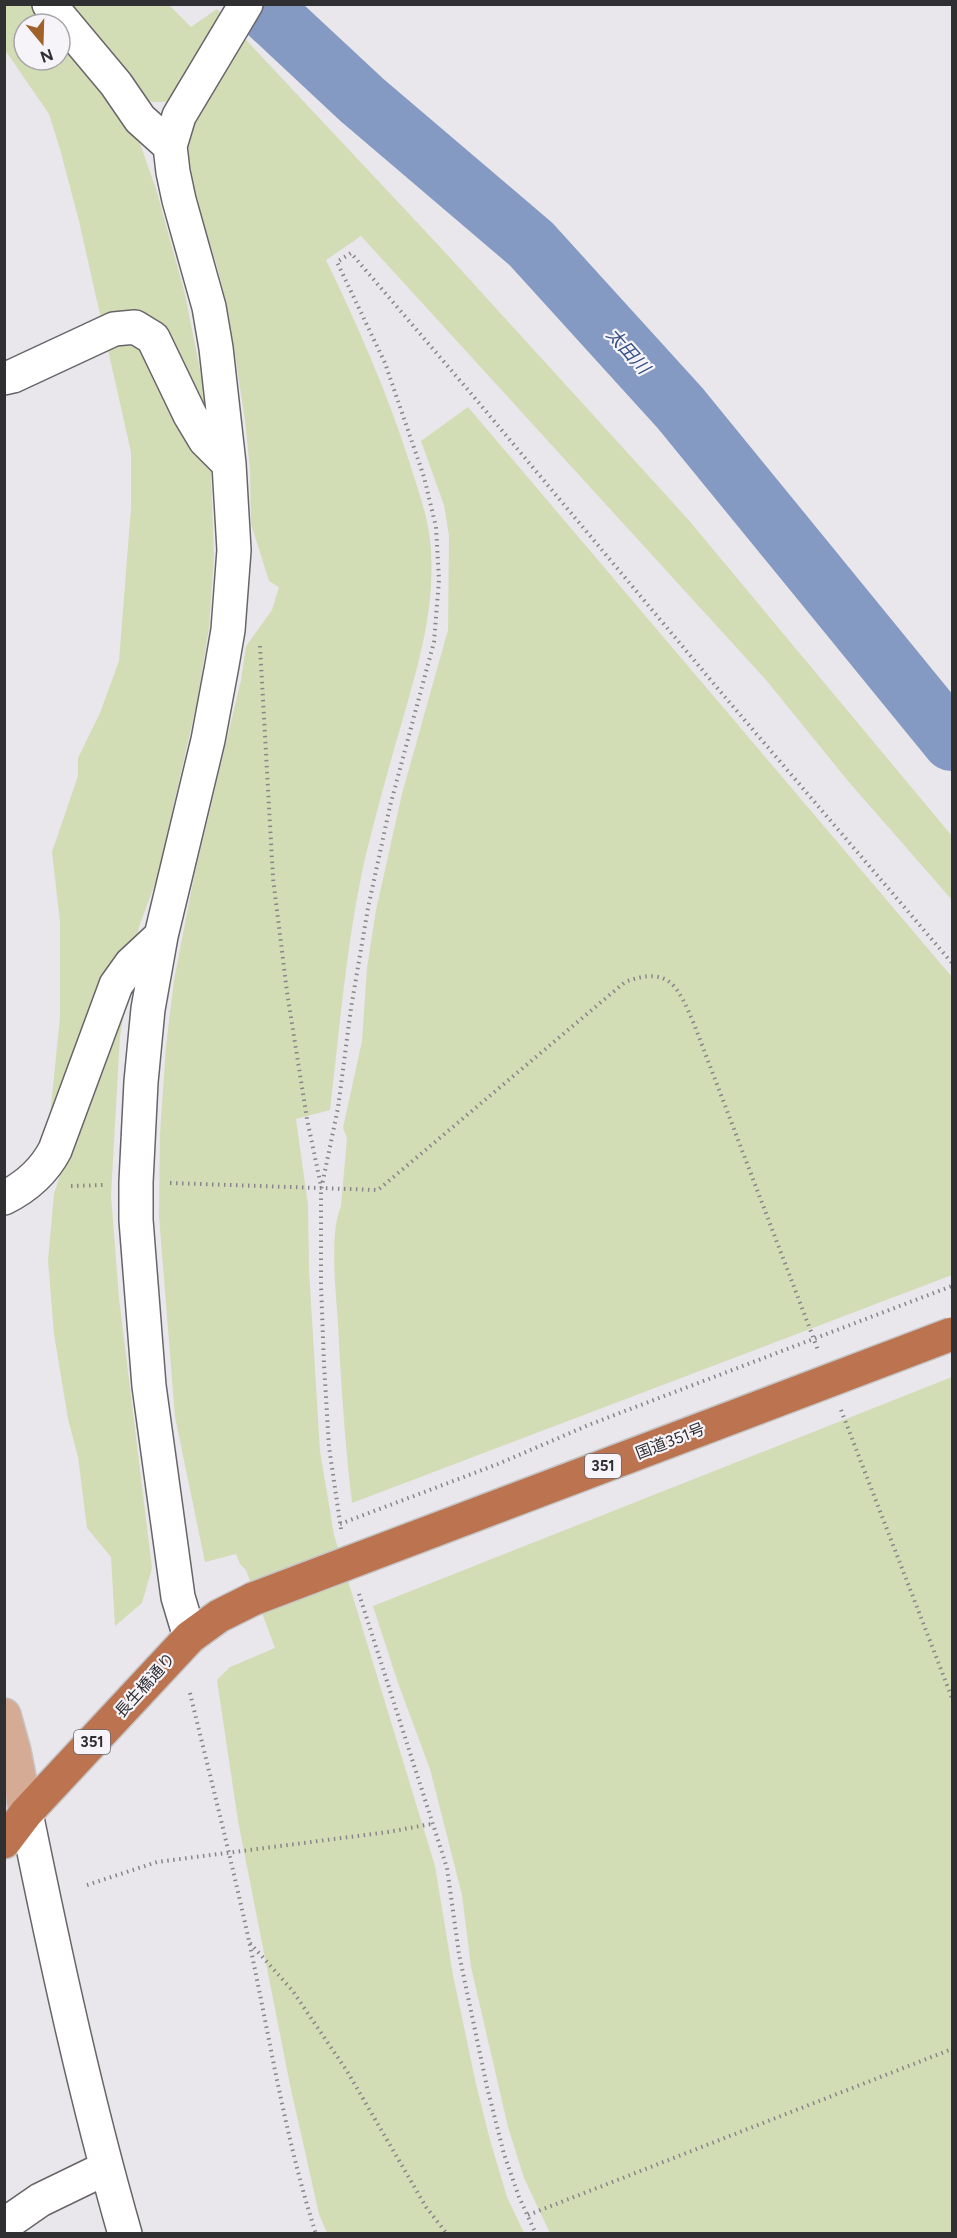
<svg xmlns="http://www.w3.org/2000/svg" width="957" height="2238" viewBox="0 0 957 2238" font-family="Figtree,'Noto Sans JP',sans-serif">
	<rect width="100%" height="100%" fill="#e9e6ec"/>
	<path fill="#d3ddb5" d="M 4,5 L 32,5 L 48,24 L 24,24 L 24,60 L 60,60 L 60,38 L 137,135 L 156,189 L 185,294 L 209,416 L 214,557 L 209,628 L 197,702 L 157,878 L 139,927 L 120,1036 L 111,1195 L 119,1298 L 152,1568 L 142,1603 L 115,1626 L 111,1557 L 87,1528 L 78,1457 L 68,1419 L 54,1334 L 48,1260 L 54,1194 L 64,1163 L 48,1136 L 60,1017 L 60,922 L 52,852 L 78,776 L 78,758 L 100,713 L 119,661 L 131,508 L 131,452 L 79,221 L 60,149 L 49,114 L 5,50 Z
		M 63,5 L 169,5 L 191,27 L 217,9 L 442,249 L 686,517 L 952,836 L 952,900 L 848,781 L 766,680 L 361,236 L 326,260 C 358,326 387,392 409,461 C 417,487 427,513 430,540 C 437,603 419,663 402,722 C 389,766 377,810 366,854 C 347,937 340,1025 330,1110 L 296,1119 L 308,1205 L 309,1270 L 320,1451 L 334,1535 L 435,1866 L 453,1975 L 476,2084 L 490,2140 L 507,2197 L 524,2233 L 327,2233 L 319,2214 L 290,2085 L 238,1821 L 217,1680 L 230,1667 L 275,1648 L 246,1570 L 240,1564 L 236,1554 L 205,1562 L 175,1417 L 159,1216 L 160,1134 L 166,1046 L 174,980 L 194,877 L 241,680 L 246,646 L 272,610 L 279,587 L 269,581 L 251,524 L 250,470 L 245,420 L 229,316 L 217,266 L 201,217 L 193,183 L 188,157 L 188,137 L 171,102 L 152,102 L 138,95 Z
		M 468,407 L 952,977 L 952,1275 L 352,1503 C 345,1443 341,1384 338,1324 C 336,1293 329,1233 341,1206 L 347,1138 L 343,1128 L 362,1041 L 367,968 L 376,910 L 402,794 L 448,630 L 449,536 L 444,505 L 421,441 Z
		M 952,1377 L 952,2233 L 550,2233 L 524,2178 L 508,2127 L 471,1967 L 462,1895 L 430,1769 L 398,1683 L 373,1606 Z"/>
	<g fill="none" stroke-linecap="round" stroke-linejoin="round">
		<path stroke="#849ac3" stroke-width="60" d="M 259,4 L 362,100 L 531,244 L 680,408 L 952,741"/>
		<defs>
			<path id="minor" d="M 49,4 L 116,84 L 140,119 L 170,146
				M 4,378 L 13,376 L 114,329 L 135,327 L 153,338 L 190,415 L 205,440 L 229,464
				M 4,1198 C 26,1187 44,1171 55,1150 L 116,985 L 131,964 L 161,936
				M 190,1637 L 178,1597 L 149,1386 L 136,1220 L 136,1182 L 141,1082 L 148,1009 L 161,936 L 208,740 L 222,665 L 228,630 L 234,550 L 229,464 L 216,348 L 209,307 L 179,200 L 173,172 L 170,146 L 179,116 L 246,4
				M 26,1813 C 55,1955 85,2094 125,2234
				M 4,2225 L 40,2200 L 106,2168"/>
			<path id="major" d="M 4,1715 L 14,1751 L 26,1813"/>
			<path id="highway" d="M 4,1842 L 26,1813 L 190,1637 L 219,1616 L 253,1599"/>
		</defs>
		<use href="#minor" stroke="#67656a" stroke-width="36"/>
		<use href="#major" stroke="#c5c5c5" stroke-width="36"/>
		<use href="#highway" stroke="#c5c5c5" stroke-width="36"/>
		<path stroke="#88868a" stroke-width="4" stroke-dasharray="1.5 4.5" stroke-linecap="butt" d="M 260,646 L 273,878 L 287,992 L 307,1119 L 321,1186
			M 170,1183 L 378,1190 L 625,982 C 670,965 678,987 694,1024 L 818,1350
			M 71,1186 L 103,1185
			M 841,1410 L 952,1698
			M 340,1524 L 498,1464 L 591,1424 L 952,1286
			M 341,1529 L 329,1447 L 324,1364 L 321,1285 L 321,1190 L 338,1108 L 351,1008 L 368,908 L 390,806 L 434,642 L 439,580 L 436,527 L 424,477 L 385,363 L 337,262 L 351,253 L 474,397 L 719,690 L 952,963
			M 359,1594 L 447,1868 L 459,1954 L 487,2087 L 504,2154 L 519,2197 L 536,2234
			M 190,1693 C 210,1776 231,1858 249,1941 C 270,2039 285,2138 316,2234
			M 87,1885 L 157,1862 L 388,1832 L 431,1824
			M 250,1943 L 292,1990 L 347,2071 L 426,2207 L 447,2234
			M 528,2215 L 952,2049"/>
		<use href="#minor" stroke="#fff" stroke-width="33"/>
		<use href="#major" stroke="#d6ab96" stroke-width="33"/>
		<use href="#highway" stroke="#bb7350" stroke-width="33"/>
		<defs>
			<path id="highway-bridge" d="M 253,1599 L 952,1334"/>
		</defs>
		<use href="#highway-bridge" stroke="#c5c5c5" stroke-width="36" stroke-linecap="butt"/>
		<use href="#highway-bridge" stroke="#bb7350" stroke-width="33"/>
	</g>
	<g text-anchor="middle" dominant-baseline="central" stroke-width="4.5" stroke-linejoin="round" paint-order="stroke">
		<g fill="#f6f3f9" stroke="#6b6a6d" stroke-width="1.5">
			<rect x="585" y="1454" width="36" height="24" rx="4.5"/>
			<rect x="74" y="1730" width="36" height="24" rx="4.5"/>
		</g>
		<g font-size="15" font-weight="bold" fill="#302f31">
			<text x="603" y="1466">351</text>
			<text x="92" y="1742">351</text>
		</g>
		<g font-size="16" fill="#302f31" stroke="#f6f3f9">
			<text transform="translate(670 1441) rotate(-21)">国道351号</text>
			<text transform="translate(145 1685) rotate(-48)">長生橋通り</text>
		</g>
		<g font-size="18" font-style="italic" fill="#345086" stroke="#f6f3f9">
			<text transform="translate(628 351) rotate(48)">太田川</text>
		</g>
	</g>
	<rect width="957" height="2238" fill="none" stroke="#302f31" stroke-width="12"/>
	<g transform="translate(42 42) rotate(161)"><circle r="28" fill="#f6f3f9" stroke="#a7a5a9" stroke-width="1.5"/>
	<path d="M0-4.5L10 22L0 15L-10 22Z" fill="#a06228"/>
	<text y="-9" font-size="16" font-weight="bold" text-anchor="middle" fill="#302f31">N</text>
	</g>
</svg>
